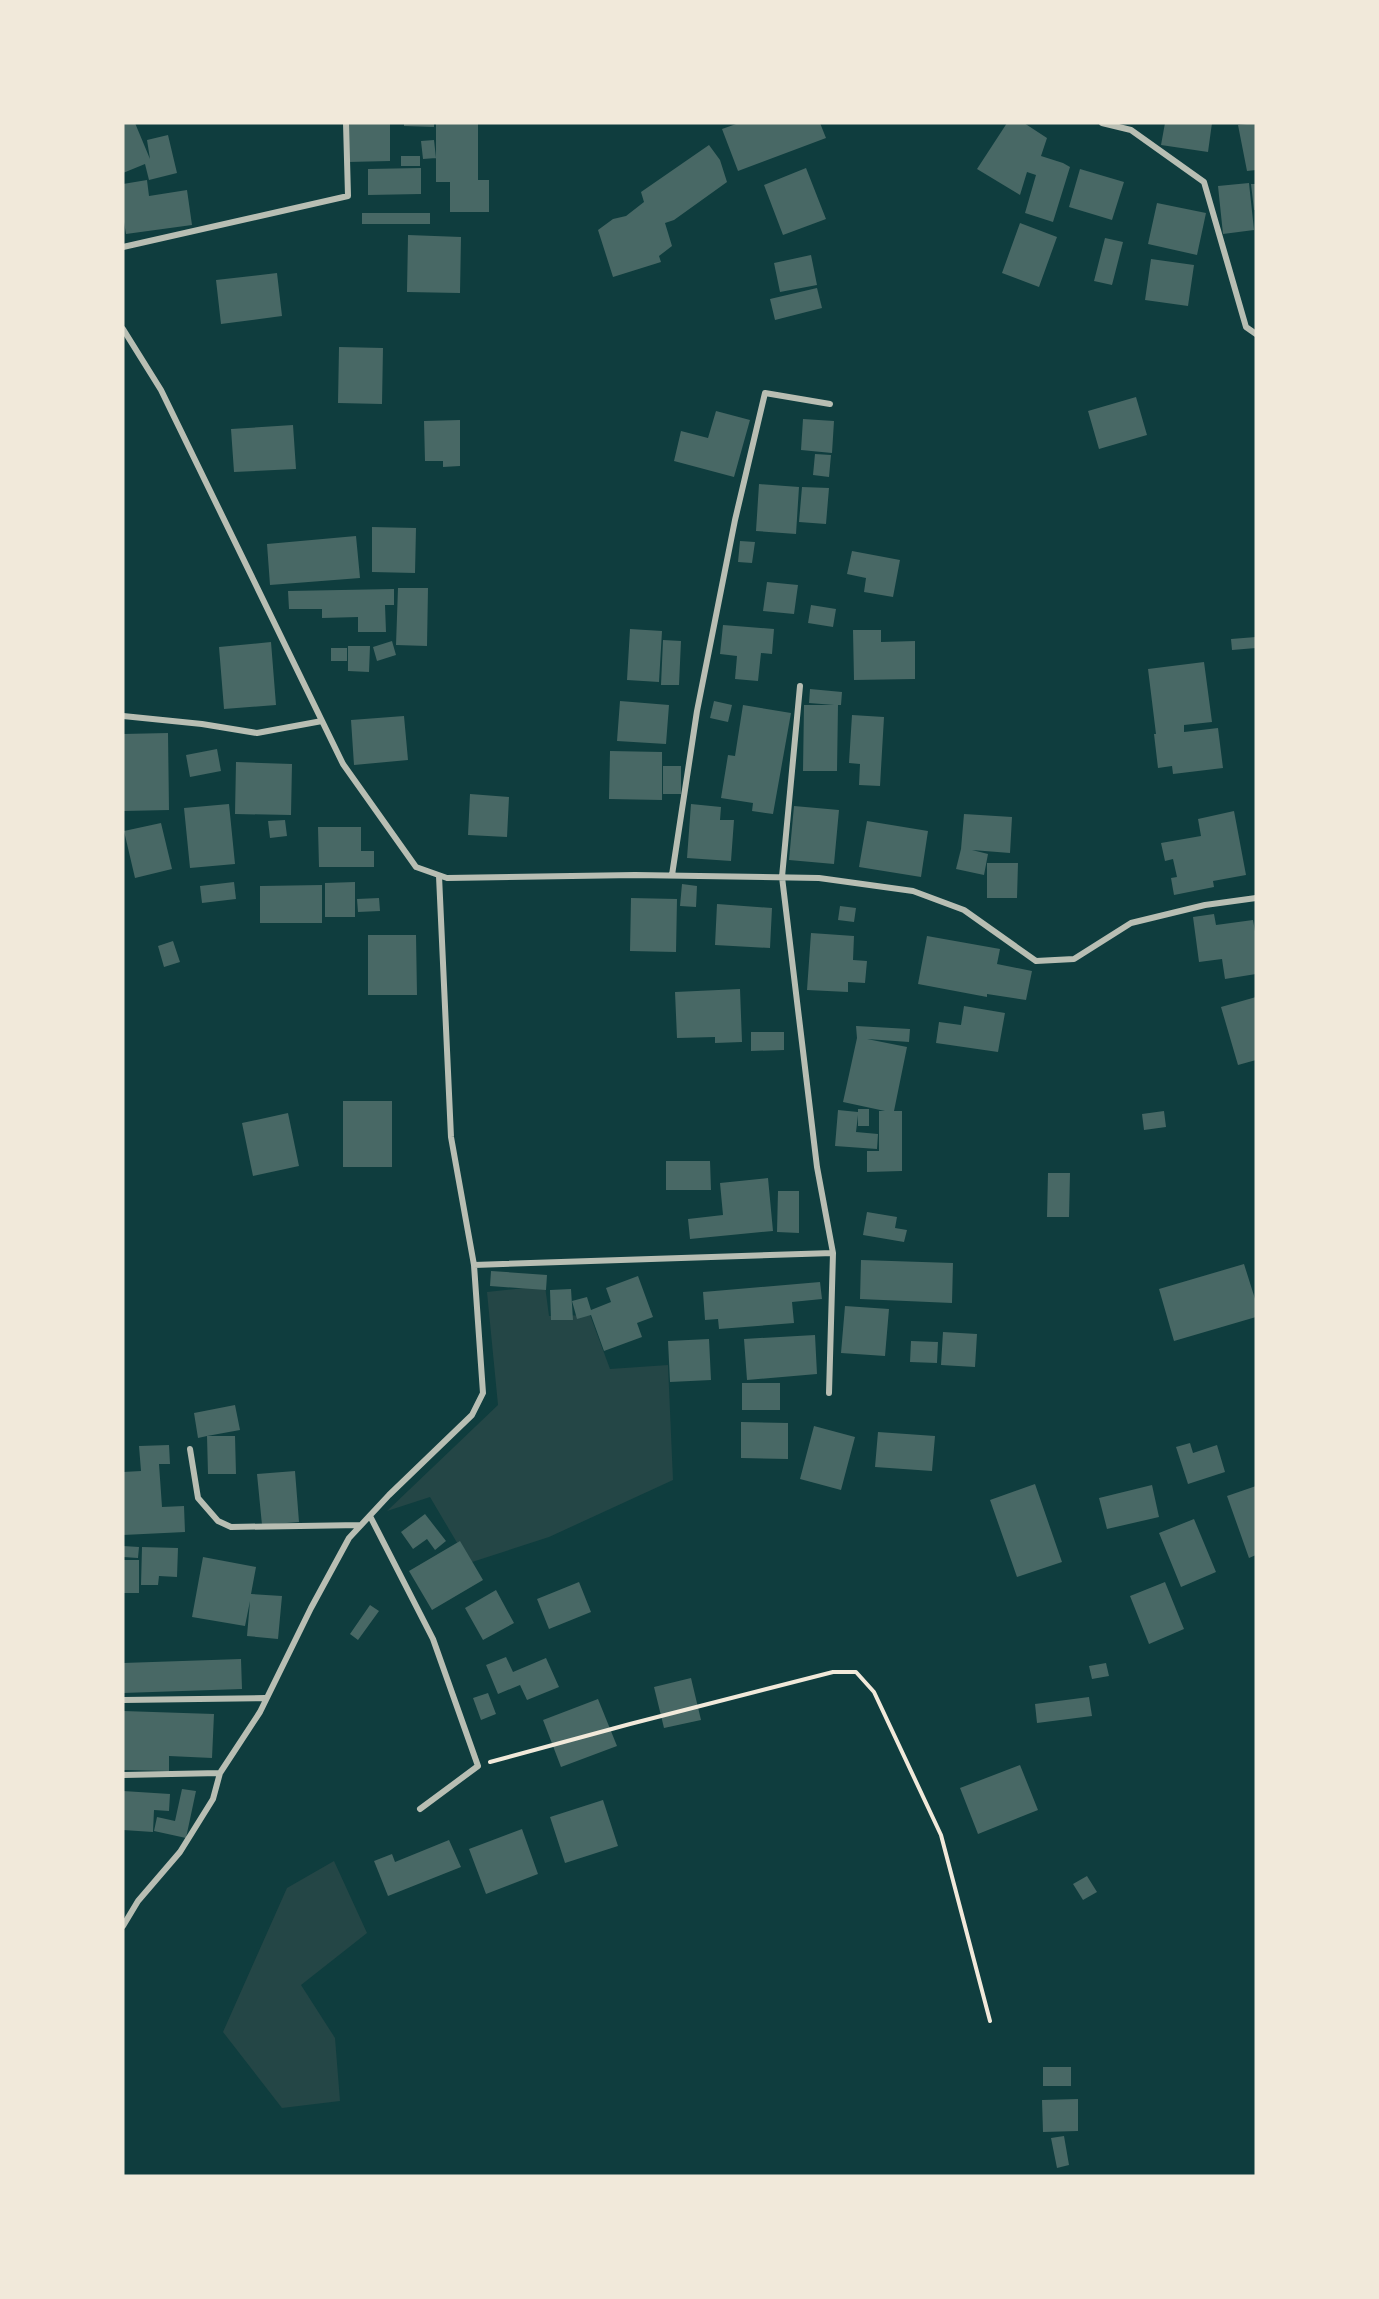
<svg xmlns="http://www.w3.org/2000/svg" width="1379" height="2299" viewBox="0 0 1379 2299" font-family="'Fira Sans Condensed',sans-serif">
	<rect width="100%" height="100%" fill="#0f3d3e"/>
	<path fill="#244646" d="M 545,1286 L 549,1316 L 590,1315 L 610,1369 L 668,1365 L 673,1480 L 549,1537 L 469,1563 L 430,1497 L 387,1511 L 498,1405 L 487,1292 Z
		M 334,1861 L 367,1933 L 301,1985 L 335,2038 L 340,2101 L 282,2108 L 223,2032 L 287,1888 Z"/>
	<path fill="#486865" d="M 123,123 L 135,123 L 150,159 L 147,140 L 168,135 L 177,173 L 149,180 L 145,164 L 123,173 Z
		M 347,123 L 390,123 L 390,161 L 348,162 Z
		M 404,123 L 434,123 L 434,127 L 404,126 Z
		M 436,123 L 478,123 L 478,180 L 489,180 L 489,212 L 450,212 L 450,182 L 436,182 Z
		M 739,123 L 820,123 L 826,138 L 738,171 L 722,129 Z
		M 1007,123 L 1024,123 L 1047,138 L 1041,156 L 1063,163 L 1070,167 L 1053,222 L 1025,213 L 1036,175 L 1027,172 L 1020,195 L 977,169 Z
		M 1165,123 L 1212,123 L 1208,152 L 1161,145 Z
		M 1256,123 L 1256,170 L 1247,171 L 1238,125 Z
		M 434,140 L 436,158 L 423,159 L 421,141 Z
		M 709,145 L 720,160 L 727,182 L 674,220 L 665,223 L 672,246 L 659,256 L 661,262 L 613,277 L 598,230 L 613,219 L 626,216 L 644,202 L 641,192 Z
		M 401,156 L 420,156 L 420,166 L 401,166 Z
		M 421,168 L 421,194 L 368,195 L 368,169 Z
		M 806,168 L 826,219 L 783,235 L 764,185 Z
		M 1080,169 L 1124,182 L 1112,220 L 1069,207 Z
		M 147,180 L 149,196 L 187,190 L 192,225 L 126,234 L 123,216 L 123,184 Z
		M 1249,183 L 1254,230 L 1223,234 L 1218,186 Z
		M 1251,184 L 1256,184 L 1256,210 L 1254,210 Z
		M 1157,203 L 1206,213 L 1197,255 L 1148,244 Z
		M 362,213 L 430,213 L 430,224 L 362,224 Z
		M 1020,223 L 1057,237 L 1039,287 L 1002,273 Z
		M 408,235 L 461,237 L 460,293 L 407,292 Z
		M 1105,238 L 1123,242 L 1112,285 L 1094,281 Z
		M 811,255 L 817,285 L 780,292 L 774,263 Z
		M 1151,259 L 1194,265 L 1188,306 L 1145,300 Z
		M 277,273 L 282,316 L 221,324 L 216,280 Z
		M 817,288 L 822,308 L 775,320 L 770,299 Z
		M 339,347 L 383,348 L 382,404 L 338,403 Z
		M 1136,397 L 1147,435 L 1099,449 L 1088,411 Z
		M 716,411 L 750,420 L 734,477 L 674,461 L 681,431 L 708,438 Z
		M 803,419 L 834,421 L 832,453 L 801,450 Z
		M 460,420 L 460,466 L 443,467 L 443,461 L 425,461 L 424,421 Z
		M 293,425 L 296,469 L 234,472 L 231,429 Z
		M 815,454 L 831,455 L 829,477 L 813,475 Z
		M 759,484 L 799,487 L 796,534 L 756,531 Z
		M 802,487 L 829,488 L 826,524 L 799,522 Z
		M 372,527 L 416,528 L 415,573 L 372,572 Z
		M 356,536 L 360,578 L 270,585 L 267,544 Z
		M 740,541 L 755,542 L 752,563 L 738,562 Z
		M 852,551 L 900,560 L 893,597 L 864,592 L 866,578 L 847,574 Z
		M 767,582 L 798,585 L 794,614 L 763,611 Z
		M 398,588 L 428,588 L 427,646 L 396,645 Z
		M 394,589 L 394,605 L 385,605 L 386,632 L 358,632 L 358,617 L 322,618 L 322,609 L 289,609 L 288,591 Z
		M 811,605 L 836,609 L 833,627 L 808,623 Z
		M 723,625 L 774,629 L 772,654 L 761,653 L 758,681 L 735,679 L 737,656 L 720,654 Z
		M 630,629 L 662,631 L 659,682 L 627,680 Z
		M 853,630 L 881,630 L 881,642 L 915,641 L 915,679 L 854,680 Z
		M 1256,637 L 1256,648 L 1232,650 L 1231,639 Z
		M 663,640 L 681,641 L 679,685 L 661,685 Z
		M 392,641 L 396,655 L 377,661 L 373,647 Z
		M 271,642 L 276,705 L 224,709 L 219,647 Z
		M 348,646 L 370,646 L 369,672 L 348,671 Z
		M 331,648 L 347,648 L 347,661 L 331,661 Z
		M 1204,662 L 1212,722 L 1184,725 L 1184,732 L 1218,728 L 1223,768 L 1173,774 L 1172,766 L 1158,768 L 1154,734 L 1156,734 L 1148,669 Z
		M 810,689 L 842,692 L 841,705 L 838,705 L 837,771 L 803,771 L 804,705 L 834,705 L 809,703 Z
		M 620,701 L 669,705 L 666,744 L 617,741 Z
		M 714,701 L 732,705 L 728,722 L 710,718 Z
		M 743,705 L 791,713 L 773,814 L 752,811 L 753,803 L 721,798 L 728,755 L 735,756 Z
		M 852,715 L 884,717 L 880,786 L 859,785 L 860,764 L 849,763 Z
		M 404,716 L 408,760 L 354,765 L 351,720 Z
		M 168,733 L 169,810 L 123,811 L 123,734 Z
		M 217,749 L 221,771 L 190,777 L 186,755 Z
		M 610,751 L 662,752 L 662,800 L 609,799 Z
		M 236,762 L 292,764 L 291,815 L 235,814 Z
		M 663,766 L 681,766 L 681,794 L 663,794 Z
		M 470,794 L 509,797 L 507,837 L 468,835 Z
		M 229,804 L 235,864 L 190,868 L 184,808 Z
		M 691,804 L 721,807 L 720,820 L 734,820 L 731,861 L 687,858 Z
		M 794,806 L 839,810 L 834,864 L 789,860 Z
		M 1234,811 L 1246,875 L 1213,881 L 1214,887 L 1174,895 L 1171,878 L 1177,877 L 1173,859 L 1165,861 L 1161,843 L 1201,836 L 1198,819 Z
		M 964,814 L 1012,817 L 1010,853 L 972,850 L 988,854 L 984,875 L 956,869 L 961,849 Z
		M 285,820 L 287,836 L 270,838 L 268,821 Z
		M 867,821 L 928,831 L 921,877 L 859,867 Z
		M 161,823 L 172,869 L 135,878 L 124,831 Z
		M 318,827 L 361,827 L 361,851 L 374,851 L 374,867 L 319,867 Z
		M 987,863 L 1018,863 L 1017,898 L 987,898 Z
		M 234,882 L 236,899 L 202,903 L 200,886 Z
		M 355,882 L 355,917 L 325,917 L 325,883 Z
		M 682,884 L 697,886 L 696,907 L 680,906 Z
		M 322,885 L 322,923 L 260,923 L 260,886 Z
		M 379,898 L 380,911 L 358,912 L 357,899 Z
		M 631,898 L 677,899 L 676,952 L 630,951 Z
		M 717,904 L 772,908 L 770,948 L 715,945 Z
		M 840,906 L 856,908 L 854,922 L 838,920 Z
		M 1214,914 L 1216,925 L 1253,920 L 1256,937 L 1256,974 L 1225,979 L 1222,959 L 1199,962 L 1193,917 Z
		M 811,933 L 854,936 L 853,960 L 867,961 L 865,983 L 848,982 L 848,992 L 807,990 Z
		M 368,935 L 416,935 L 417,995 L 368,995 Z
		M 927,936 L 1000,949 L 997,964 L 1032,971 L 1026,1000 L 987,994 L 987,997 L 918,984 Z
		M 173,941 L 180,962 L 164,967 L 158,946 Z
		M 740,989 L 742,1042 L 715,1043 L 715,1037 L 677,1038 L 675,992 Z
		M 1256,997 L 1256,1060 L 1238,1065 L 1221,1007 Z
		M 964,1006 L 1005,1013 L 998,1052 L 936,1043 L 939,1022 L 961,1025 Z
		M 856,1026 L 910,1029 L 909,1042 L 867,1039 L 907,1047 L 894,1111 L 902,1111 L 902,1171 L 867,1172 L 867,1151 L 879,1151 L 879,1111 L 885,1111 L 843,1102 L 857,1038 Z
		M 751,1032 L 784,1032 L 784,1050 L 751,1051 Z
		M 343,1101 L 392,1101 L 392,1167 L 343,1167 Z
		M 858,1109 L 869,1109 L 869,1126 L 858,1126 L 858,1115 L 856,1132 L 878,1134 L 877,1149 L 835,1146 L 838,1110 L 858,1112 Z
		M 1164,1111 L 1166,1127 L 1144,1130 L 1142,1114 Z
		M 288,1113 L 299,1166 L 253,1176 L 242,1123 Z
		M 666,1161 L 710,1161 L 711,1190 L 666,1190 Z
		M 1048,1173 L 1070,1173 L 1069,1217 L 1047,1217 Z
		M 768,1178 L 773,1231 L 690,1239 L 688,1219 L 723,1215 L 720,1183 Z
		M 778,1191 L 799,1191 L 799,1233 L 777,1232 Z
		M 867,1212 L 897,1217 L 895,1228 L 907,1230 L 904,1242 L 863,1235 Z
		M 861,1260 L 953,1263 L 952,1303 L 860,1299 Z
		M 1244,1264 L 1256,1302 L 1256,1317 L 1174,1341 L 1159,1289 Z
		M 491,1271 L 547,1275 L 546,1290 L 490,1286 Z
		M 638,1276 L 653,1317 L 637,1323 L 642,1337 L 604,1351 L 591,1315 L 577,1319 L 572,1301 L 587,1297 L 591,1310 L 611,1302 L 606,1288 Z
		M 820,1282 L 822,1299 L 792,1302 L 794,1323 L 719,1329 L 718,1319 L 705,1320 L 703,1292 Z
		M 571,1289 L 573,1320 L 551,1320 L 550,1290 Z
		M 845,1306 L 889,1309 L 885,1356 L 841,1353 Z
		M 943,1332 L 977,1334 L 975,1367 L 941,1365 Z
		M 815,1335 L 817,1374 L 747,1380 L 744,1339 Z
		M 709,1339 L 711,1380 L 670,1382 L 668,1341 Z
		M 911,1341 L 938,1342 L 937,1363 L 910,1362 Z
		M 742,1383 L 780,1383 L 780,1410 L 742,1410 Z
		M 235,1405 L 240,1430 L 207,1436 L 235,1436 L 236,1474 L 208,1474 L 207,1436 L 198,1438 L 194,1413 Z
		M 741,1422 L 788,1423 L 788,1459 L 741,1458 Z
		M 814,1426 L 855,1437 L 841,1490 L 800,1479 Z
		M 878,1432 L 935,1436 L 932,1471 L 875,1467 Z
		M 1190,1443 L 1193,1453 L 1217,1445 L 1225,1472 L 1188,1484 L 1176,1447 Z
		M 169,1445 L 170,1464 L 159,1464 L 162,1507 L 184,1506 L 185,1532 L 123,1535 L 123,1472 L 141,1471 L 139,1446 Z
		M 295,1471 L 299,1522 L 262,1525 L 257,1474 Z
		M 1035,1484 L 1062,1562 L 1017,1577 L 990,1500 Z
		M 1152,1485 L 1159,1517 L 1107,1529 L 1099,1498 Z
		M 1256,1486 L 1256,1555 L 1249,1558 L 1227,1496 Z
		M 425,1514 L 446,1541 L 435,1550 L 427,1539 L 413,1549 L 401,1532 Z
		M 1194,1519 L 1216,1572 L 1181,1587 L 1159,1533 Z
		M 460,1541 L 483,1580 L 432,1610 L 409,1571 Z
		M 123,1546 L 139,1547 L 138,1558 L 123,1557 Z
		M 142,1547 L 178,1548 L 177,1577 L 159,1576 L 158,1585 L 141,1585 Z
		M 203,1557 L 256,1567 L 251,1594 L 282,1596 L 278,1639 L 247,1636 L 250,1601 L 245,1626 L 192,1617 Z
		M 123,1560 L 139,1560 L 139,1593 L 123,1593 Z
		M 579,1582 L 591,1612 L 549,1629 L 537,1599 Z
		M 1165,1582 L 1184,1629 L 1149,1644 L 1130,1596 Z
		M 496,1590 L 514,1623 L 483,1640 L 465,1608 Z
		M 370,1605 L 379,1611 L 358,1640 L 350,1634 Z
		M 506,1657 L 513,1672 L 546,1658 L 559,1687 L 527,1700 L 520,1685 L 498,1694 L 486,1665 Z
		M 241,1659 L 242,1689 L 123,1693 L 123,1663 Z
		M 1106,1663 L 1109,1676 L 1092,1679 L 1089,1666 Z
		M 691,1678 L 701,1720 L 664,1728 L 654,1687 Z
		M 488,1693 L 496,1714 L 481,1720 L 473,1698 Z
		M 1089,1697 L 1092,1716 L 1037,1723 L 1035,1704 Z
		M 598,1699 L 617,1746 L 561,1767 L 543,1720 Z
		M 123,1711 L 214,1714 L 212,1758 L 169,1756 L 169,1771 L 123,1770 Z
		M 1020,1765 L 1038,1810 L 978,1834 L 960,1788 Z
		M 182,1789 L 196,1791 L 186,1838 L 154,1831 L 157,1817 L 175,1821 Z
		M 123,1791 L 170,1794 L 169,1811 L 154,1810 L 153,1832 L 123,1830 Z
		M 603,1800 L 618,1846 L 565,1863 L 550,1817 Z
		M 522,1829 L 538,1874 L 486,1894 L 469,1849 Z
		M 449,1840 L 461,1867 L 388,1896 L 374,1861 L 392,1854 L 395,1862 Z
		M 1087,1876 L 1097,1892 L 1083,1900 L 1073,1884 Z
		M 1043,2067 L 1071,2067 L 1071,2086 L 1043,2086 Z
		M 1078,2099 L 1078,2131 L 1043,2132 L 1042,2100 Z
		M 1064,2136 L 1069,2165 L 1057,2168 L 1051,2138 Z"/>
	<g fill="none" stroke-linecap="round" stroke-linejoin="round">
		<path stroke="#f1e9da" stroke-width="4" d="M 490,1762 L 630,1724 L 833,1672 L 856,1672 L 874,1692 L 941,1835 L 990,2021"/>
		<path stroke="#b8beb3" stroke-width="6" d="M 1102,123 L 1131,130 L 1204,182 L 1246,327 L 1256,334
			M 123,247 L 348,196 L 346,123
			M 123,329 L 161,390 L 343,764 L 416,867 L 447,878 L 635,875 L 819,878 L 913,891 L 964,910 L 1036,961 L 1074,959 L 1131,923 L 1205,905 L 1256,898
			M 800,686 L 782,877 L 817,1167 L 833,1253
			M 123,716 L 202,724 L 257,733 L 322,721
			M 672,875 L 697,711 L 735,520 L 765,393 L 830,404
			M 474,1265 L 833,1253 L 829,1393
			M 190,1449 L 198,1498 L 218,1521 L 231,1527 L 361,1525
			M 370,1516 L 433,1639 L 478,1766 L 420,1809
			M 123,1700 L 265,1698
			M 123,1775 L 220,1773
			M 123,1926 L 138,1901 L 180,1852 L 213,1799 L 220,1773 L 260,1712 L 311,1608 L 349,1538 L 389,1495 L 472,1415 L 483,1393 L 474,1265 L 451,1137 L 439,876"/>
	</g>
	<rect width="1379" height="2299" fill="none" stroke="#f1e9da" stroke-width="249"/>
</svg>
